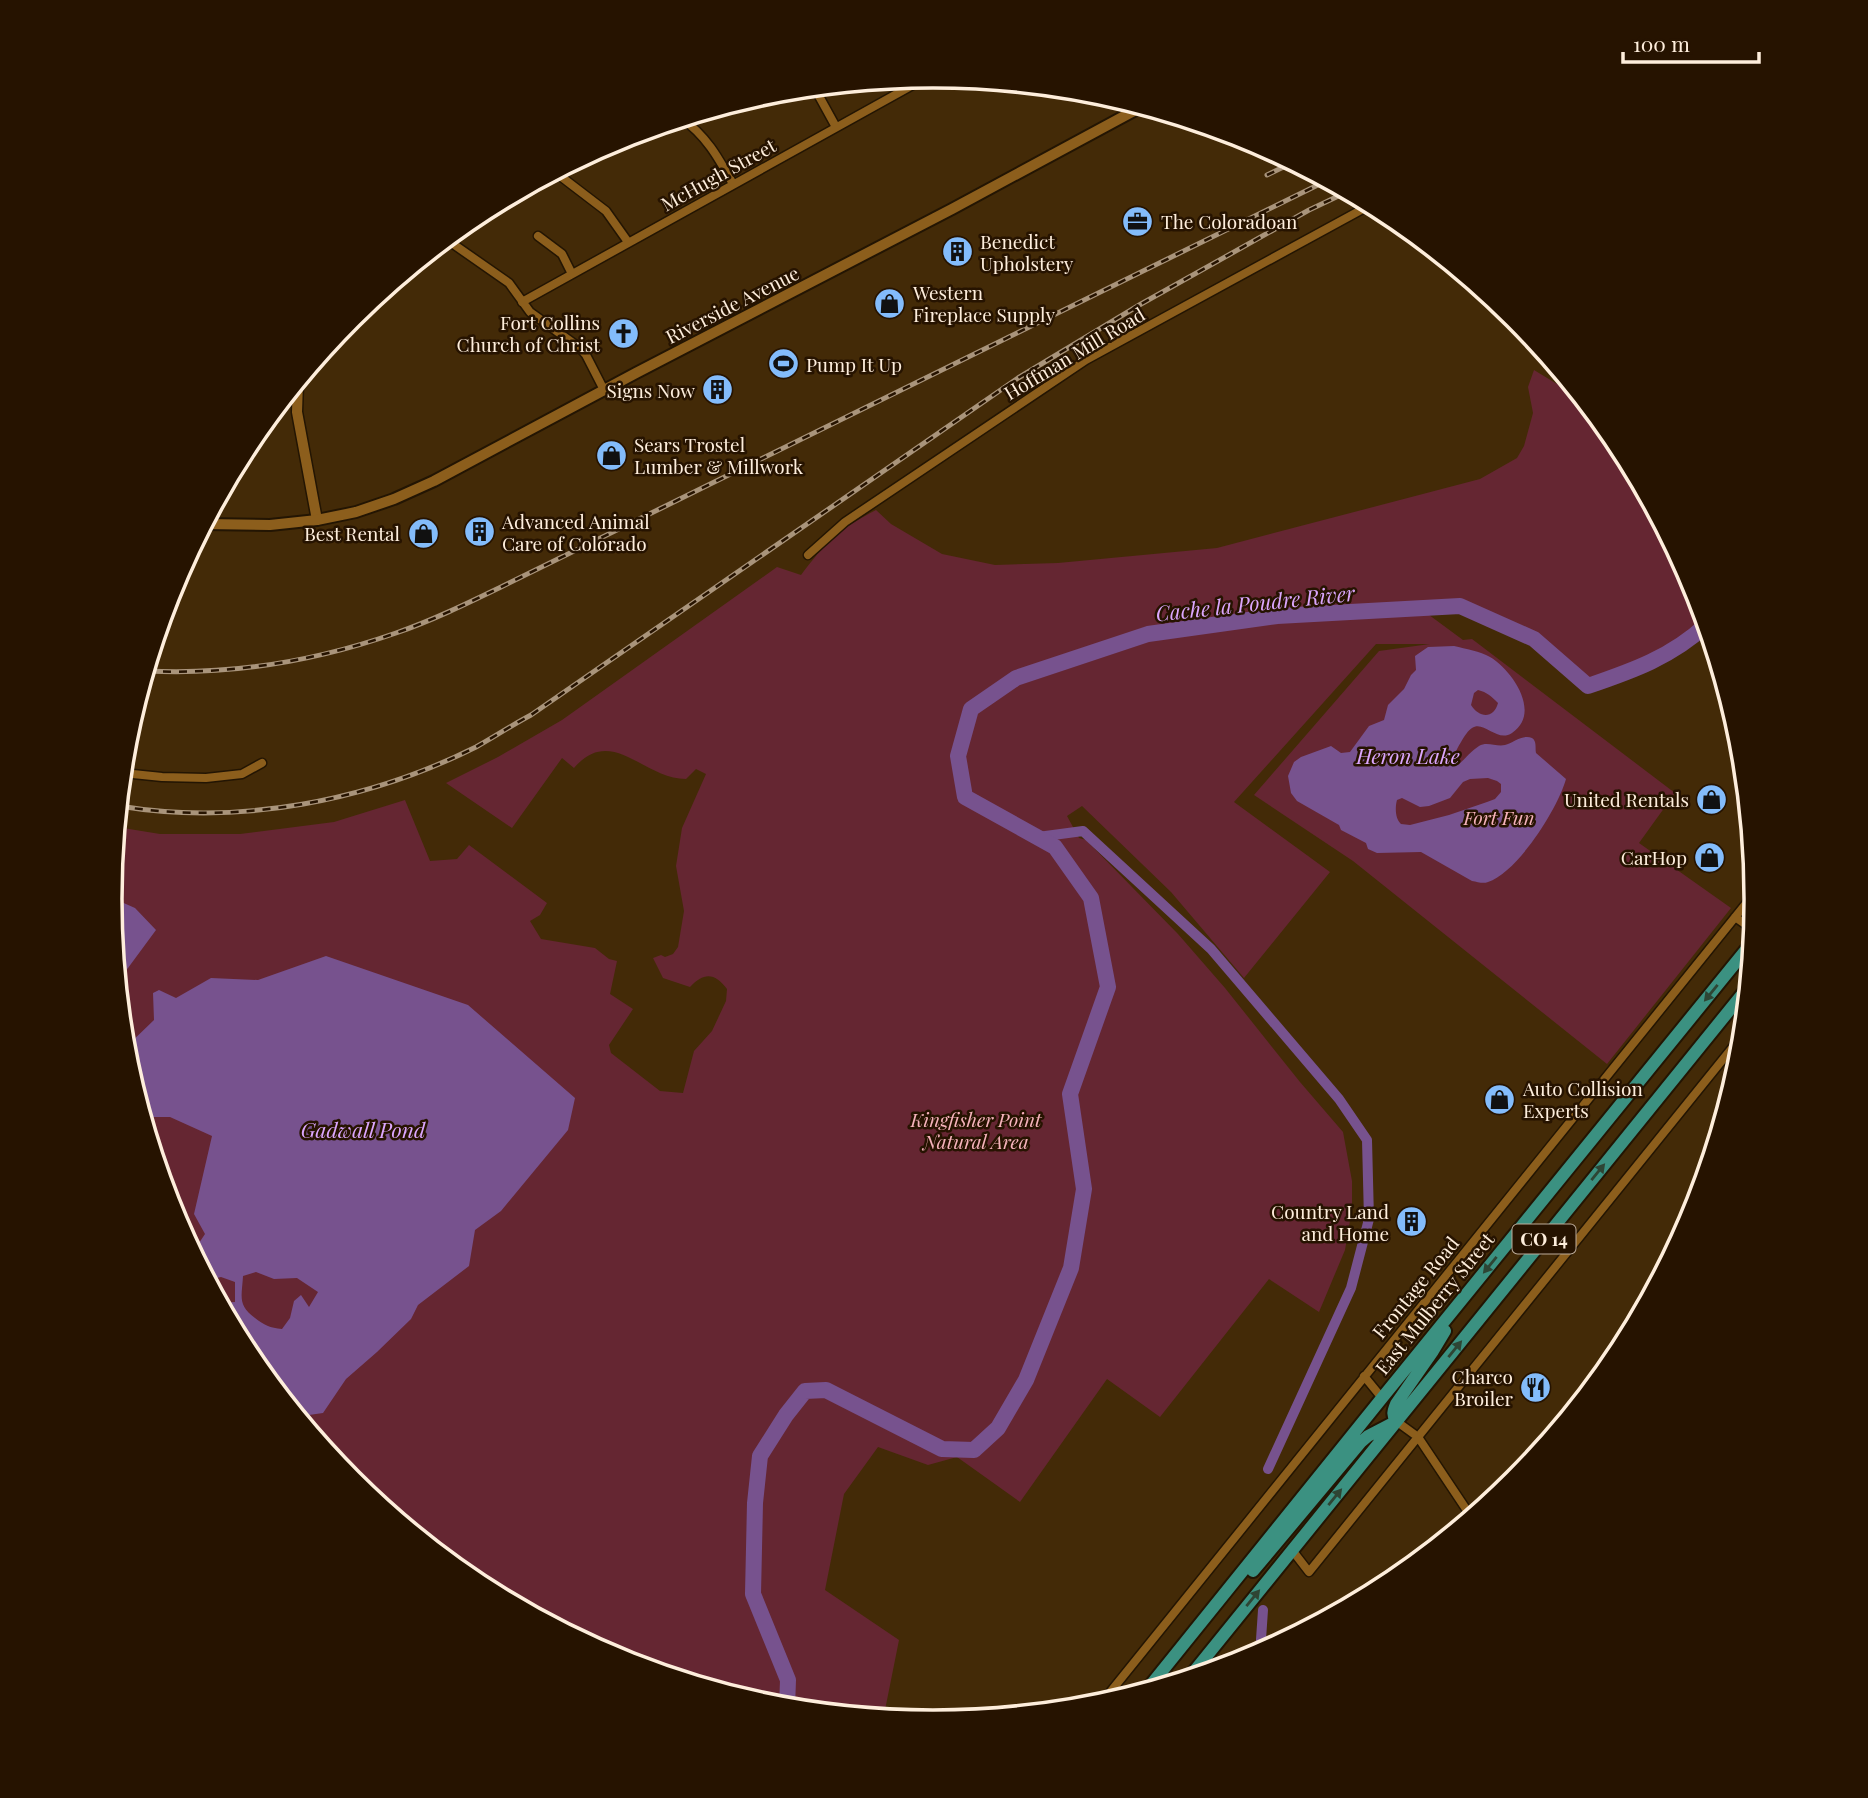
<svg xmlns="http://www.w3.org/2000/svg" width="1868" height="1798" viewBox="0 0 1868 1798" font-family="'Playfair Display',serif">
	<rect width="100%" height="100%" fill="#432a07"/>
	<path fill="#652632" d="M 1534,370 L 1557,384 L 1564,374 L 1619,442 L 1695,584 L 1707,624 C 1672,657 1632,671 1588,686 L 1534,639 L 1460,606 L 1421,609 L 1463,640 L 1472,639 L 1675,793 L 1639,843 L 1731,908 L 1607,1064 L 1353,861 L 1254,795 L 1379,651 L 1430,644 L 1376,644 L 1234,802 L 1330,872 L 1244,978 L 1171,892 L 1082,806 L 1067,816 L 1079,838 L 1086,840 L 1178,934 L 1225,988 L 1300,1082 L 1343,1132 L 1352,1181 L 1352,1209 L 1345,1250 L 1319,1312 L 1269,1279 L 1160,1417 L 1107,1379 L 1020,1502 L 957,1457 L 928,1465 L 878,1447 L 844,1494 L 825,1590 L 899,1640 L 885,1710 L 880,1717 L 773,1707 L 618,1660 L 476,1584 L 351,1481 L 249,1356 L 173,1214 L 126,1059 L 110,899 L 117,827 L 160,834 L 240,834 L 334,822 L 405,800 L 430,861 L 457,859 L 469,845 L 547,903 L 540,915 L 530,921 L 541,939 L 595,948 L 609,959 L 617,961 L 610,994 L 633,1009 L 609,1045 L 611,1053 L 660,1091 L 683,1093 L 694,1051 L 712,1031 L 726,1001 L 727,989 C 715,973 704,972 690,987 L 663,978 L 653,958 L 661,955 L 665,957 L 673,954 L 678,947 L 684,911 L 676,866 L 682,828 L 706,774 L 696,769 L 686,779 C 643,779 612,724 574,768 L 562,758 L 512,828 L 446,783 L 498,757 L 562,720 L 777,567 L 801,575 C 826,542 839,529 876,510 L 891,524 L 942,554 L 995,565 L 1058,563 L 1217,548 L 1480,479 L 1517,458 L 1524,446 L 1533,413 L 1528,387 Z"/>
	<path fill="#77528e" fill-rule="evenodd" d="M 1454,646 C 1466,649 1480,651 1490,657 C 1512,670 1542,713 1512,733 C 1497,743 1484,720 1472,728 C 1465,732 1455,753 1452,760 L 1453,764 L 1458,765 C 1465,759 1471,751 1479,746 C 1487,741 1496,747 1505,745 C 1513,743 1523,734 1532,738 C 1537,741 1535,748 1536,753 L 1566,779 C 1558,808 1518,872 1488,882 C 1483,884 1478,882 1472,881 L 1421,852 L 1377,853 L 1368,849 L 1366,843 L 1341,830 L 1339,825 L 1297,801 L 1291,793 L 1288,776 L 1294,762 L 1301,757 L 1331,746 L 1341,753 L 1350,752 L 1369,726 L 1384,720 L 1388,705 L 1404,689 L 1411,675 L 1416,670 L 1415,656 L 1428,647 ZM 1478,690 C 1487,692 1492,697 1498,703 C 1494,719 1479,718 1471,705 L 1474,693 ZM 1488,778 L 1497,781 L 1501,784 L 1501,792 L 1495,799 L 1487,802 L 1449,815 L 1410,825 L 1401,824 C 1395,819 1395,807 1397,800 L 1402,798 L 1420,807 L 1429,806 L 1450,798 L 1463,782 L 1470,779 Z
		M 110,897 L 135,908 L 156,930 L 128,968 L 118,979 Z
		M 326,956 L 468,1005 L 575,1098 L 568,1130 L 501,1211 L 475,1230 L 469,1266 L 418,1305 L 411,1319 L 377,1352 L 346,1379 L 323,1413 L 309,1415 L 288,1402 L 259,1368 L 236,1332 L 239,1321 L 227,1315 L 221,1303 L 235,1302 L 235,1282 L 221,1277 L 208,1280 L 193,1252 L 205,1234 L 194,1214 L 212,1136 L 170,1117 L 144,1117 L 126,1059 L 125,1048 L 154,1020 L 153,993 L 159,990 L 176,998 L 211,978 L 258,980 ZM 256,1272 L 274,1279 L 297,1278 L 318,1292 L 309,1307 L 301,1295 L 294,1301 L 290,1318 L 282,1329 C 270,1328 264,1325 255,1318 C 237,1305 242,1296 243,1276 Z"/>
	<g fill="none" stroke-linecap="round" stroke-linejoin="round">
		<path stroke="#77528e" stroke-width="10" d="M 1038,837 L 1083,831 L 1211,949 L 1339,1099 L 1367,1140 L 1369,1219 L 1351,1288 L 1268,1469
			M 1260,1654 L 1263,1610"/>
		<path stroke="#77528e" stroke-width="16" d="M 787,1708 L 788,1680 L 753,1594 L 755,1503 L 760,1456 L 786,1415 L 805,1391 L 826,1390 L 942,1449 L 974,1450 L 998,1428 L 1026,1380 L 1071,1268 L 1084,1189 L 1070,1094 L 1108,987 L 1091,898 L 1055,847 L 965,797 L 958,756 L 971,709 L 1016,678 L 1148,634 L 1277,616 L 1460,606 L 1534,639 L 1588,686 C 1632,671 1672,657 1707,624"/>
		<defs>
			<path id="minor" d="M 814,87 L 836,127
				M 682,119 C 706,135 719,159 733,184
				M 555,172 L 606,211 L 628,242
				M 538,236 L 562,254 L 572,274
				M 446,239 L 509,283 L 530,312 L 580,348 L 586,355 L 604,390
				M 522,302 L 929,76
				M 808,555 L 845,522 L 1086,360 L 1372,204
				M 123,773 L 162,777 L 206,778 L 242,774 L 262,763
				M 1735,917 L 1755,931
				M 1364,1376 L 1382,1398
				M 1396,1421 L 1418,1437 L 1472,1518
				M 1292,1550 L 1309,1572 L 1745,1032
				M 1099,1706 L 1757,890"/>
			<path id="tertiary" d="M 298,382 L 297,412 L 317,520"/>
			<path id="secondary" d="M 205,524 L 270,525 L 317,520 L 356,512 L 394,499 L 434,481 L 636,373 L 952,209 L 1143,106"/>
			<path id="trunk" d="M 1396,1421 C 1392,1415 1393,1411 1396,1404 L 1433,1351 L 1445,1331
				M 1253,1571 L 1361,1442 L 1368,1436 L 1393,1423
				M 1188,1679 L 1749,986
				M 1146,1691 L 1382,1398 L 1754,940"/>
		</defs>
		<use href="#minor" stroke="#231503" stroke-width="11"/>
		<use href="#tertiary" stroke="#231503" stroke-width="13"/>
		<use href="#secondary" stroke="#231503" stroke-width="14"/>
		<use href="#trunk" stroke="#231503" stroke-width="16"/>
		<use href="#minor" stroke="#8c5e1c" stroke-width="8"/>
		<use href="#tertiary" stroke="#8c5e1c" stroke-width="10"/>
		<use href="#secondary" stroke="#8c5e1c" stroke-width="10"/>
		<use href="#trunk" stroke="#3b9181" stroke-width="12"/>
		<defs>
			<path id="rail" d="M 1267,175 L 1294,162
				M 147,671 C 231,675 316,661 396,633 C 431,621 466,604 499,588 L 1328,180
				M 119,806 C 239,826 368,801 476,747 C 494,737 512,725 531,715 L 1018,378 L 1141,304 L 1309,210 L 1349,191"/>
		</defs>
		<use href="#rail" stroke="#a9947b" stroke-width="5"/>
		<use href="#rail" stroke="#261300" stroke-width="2.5" stroke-dasharray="8" stroke-linecap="butt"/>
	</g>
	<defs><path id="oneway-solid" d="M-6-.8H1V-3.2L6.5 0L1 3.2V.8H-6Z" transform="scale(1.75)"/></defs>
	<g fill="#2e4534">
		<use href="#oneway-solid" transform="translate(1711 993) rotate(129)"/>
		<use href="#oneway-solid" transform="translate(1598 1172) rotate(-51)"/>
		<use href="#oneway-solid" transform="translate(1490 1265) rotate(129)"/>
		<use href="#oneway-solid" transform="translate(1455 1349) rotate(-51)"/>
		<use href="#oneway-solid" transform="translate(1335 1497) rotate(-51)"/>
		<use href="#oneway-solid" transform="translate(1253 1598) rotate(-51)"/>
	</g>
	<defs>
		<symbol id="office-disc" viewBox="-11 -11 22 22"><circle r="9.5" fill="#83bcfb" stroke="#261300"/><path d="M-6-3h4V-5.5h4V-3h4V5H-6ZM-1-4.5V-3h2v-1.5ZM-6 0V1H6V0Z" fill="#111"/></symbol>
		<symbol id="building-disc" viewBox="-11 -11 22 22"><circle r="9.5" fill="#83bcfb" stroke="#261300"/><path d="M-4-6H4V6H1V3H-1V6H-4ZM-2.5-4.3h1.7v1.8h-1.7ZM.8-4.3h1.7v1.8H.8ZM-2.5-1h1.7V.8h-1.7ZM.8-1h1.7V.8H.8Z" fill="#111"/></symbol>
		<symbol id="shop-disc" viewBox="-11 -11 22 22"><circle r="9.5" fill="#83bcfb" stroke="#261300"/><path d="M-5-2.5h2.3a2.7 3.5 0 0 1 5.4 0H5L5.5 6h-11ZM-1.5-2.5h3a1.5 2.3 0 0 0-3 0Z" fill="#111"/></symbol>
		<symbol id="church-disc" viewBox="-11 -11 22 22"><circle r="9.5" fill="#83bcfb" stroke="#261300"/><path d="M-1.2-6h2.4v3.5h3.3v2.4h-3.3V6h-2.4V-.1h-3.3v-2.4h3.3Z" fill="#111"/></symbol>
		<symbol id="stadium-disc" viewBox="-11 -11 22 22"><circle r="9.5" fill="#83bcfb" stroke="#261300"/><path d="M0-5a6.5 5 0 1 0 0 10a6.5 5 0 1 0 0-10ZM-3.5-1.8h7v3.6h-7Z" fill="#111"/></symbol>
		<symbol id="restaurant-disc" viewBox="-11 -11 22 22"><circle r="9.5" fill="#83bcfb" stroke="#261300"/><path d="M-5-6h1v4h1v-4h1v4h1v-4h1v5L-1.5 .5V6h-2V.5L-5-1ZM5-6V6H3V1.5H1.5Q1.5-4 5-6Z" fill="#111"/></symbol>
	</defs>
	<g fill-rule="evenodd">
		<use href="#office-disc" x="1120" y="204" width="35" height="35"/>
		<use href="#building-disc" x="940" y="234" width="35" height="35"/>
		<use href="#shop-disc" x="872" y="286" width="35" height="35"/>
		<use href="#church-disc" x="606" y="316" width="35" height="35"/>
		<use href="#stadium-disc" x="766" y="346" width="35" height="35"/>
		<use href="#building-disc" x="700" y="372" width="35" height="35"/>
		<use href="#shop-disc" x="594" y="438" width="35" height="35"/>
		<use href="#building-disc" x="462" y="514" width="35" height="35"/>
		<use href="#shop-disc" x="406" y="516" width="35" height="35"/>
		<use href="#shop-disc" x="1694" y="782" width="35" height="35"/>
		<use href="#shop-disc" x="1692" y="840" width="35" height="35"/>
		<use href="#shop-disc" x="1482" y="1082" width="35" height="35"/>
		<use href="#building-disc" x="1394" y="1204" width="35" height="35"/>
		<use href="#restaurant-disc" x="1518" y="1370" width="35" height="35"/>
	</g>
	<g text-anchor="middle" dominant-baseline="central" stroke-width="5" stroke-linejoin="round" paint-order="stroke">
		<rect fill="#261300" stroke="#bdac9a" stroke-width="2" x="1512.5" y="1224.5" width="63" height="29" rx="5"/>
		<g font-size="18" font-weight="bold" fill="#feeedc">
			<text x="1544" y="1239">CO 14</text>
		</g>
		<g font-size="19" fill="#feeedc" stroke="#261300">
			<text transform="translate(718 174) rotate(-29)">McHugh Street</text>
			<text transform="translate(732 304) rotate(-27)">Riverside Avenue</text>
			<text transform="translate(1074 353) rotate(-31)">Hoffman Mill Road</text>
			<text transform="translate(1415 1287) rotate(-51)">Frontage Road</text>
			<text transform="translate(1434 1303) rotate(-51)">East Mulberry Street</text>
		</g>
		<g font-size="19" fill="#feeedc" stroke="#261300" text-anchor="start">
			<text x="1161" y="221">The Coloradoan</text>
			<text x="980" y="241">Benedict<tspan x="980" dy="22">Upholstery</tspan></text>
			<text x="913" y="292">Western<tspan x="913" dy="22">Fireplace Supply</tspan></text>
			<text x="600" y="322" text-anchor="end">Fort Collins<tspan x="600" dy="22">Church of Christ</tspan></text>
			<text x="806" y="364">Pump It Up</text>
			<text x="695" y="390" text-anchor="end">Signs Now</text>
			<text x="634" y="444">Sears Trostel<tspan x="634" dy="22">Lumber &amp; Millwork</tspan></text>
			<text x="502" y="521">Advanced Animal<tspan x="502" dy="22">Care of Colorado</tspan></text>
			<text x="400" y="533" text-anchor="end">Best Rental</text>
			<text x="1689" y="799" text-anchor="end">United Rentals</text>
			<text x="1687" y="857" text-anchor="end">CarHop</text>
			<text x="1523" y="1088">Auto Collision<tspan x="1523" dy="22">Experts</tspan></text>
			<text x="1389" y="1211" text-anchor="end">Country Land<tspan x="1389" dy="22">and Home</tspan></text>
			<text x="1513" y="1376" text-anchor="end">Charco<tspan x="1513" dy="22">Broiler</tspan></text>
		</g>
		<g font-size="19" font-style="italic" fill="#f6b3bb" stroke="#261300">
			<text x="1499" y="817">Fort Fun</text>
			<text x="976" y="1119">Kingfisher Point<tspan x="976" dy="22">Natural Area</tspan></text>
		</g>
		<g font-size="21" font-style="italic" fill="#dca7fe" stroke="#261300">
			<text transform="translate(1255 602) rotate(-6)">Cache la Poudre River</text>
			<text x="1408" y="755">Heron Lake</text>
			<text x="363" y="1129">Gadwall Pond</text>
		</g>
	</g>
	<path d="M0 0H1868V1798H0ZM122 899a811 811 0 1 1 1622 0a811 811 0 1 1-1622 0Z" fill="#261300" fill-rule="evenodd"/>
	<path fill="none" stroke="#feeedc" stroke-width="3.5" d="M122 899a811 811 0 1 1 1622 0a811 811 0 1 1-1622 0Z"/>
	<path d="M1623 52v10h136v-10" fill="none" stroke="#feeedc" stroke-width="3.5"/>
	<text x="1633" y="52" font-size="21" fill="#feeedc" stroke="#261300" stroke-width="5" paint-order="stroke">100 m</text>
</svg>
